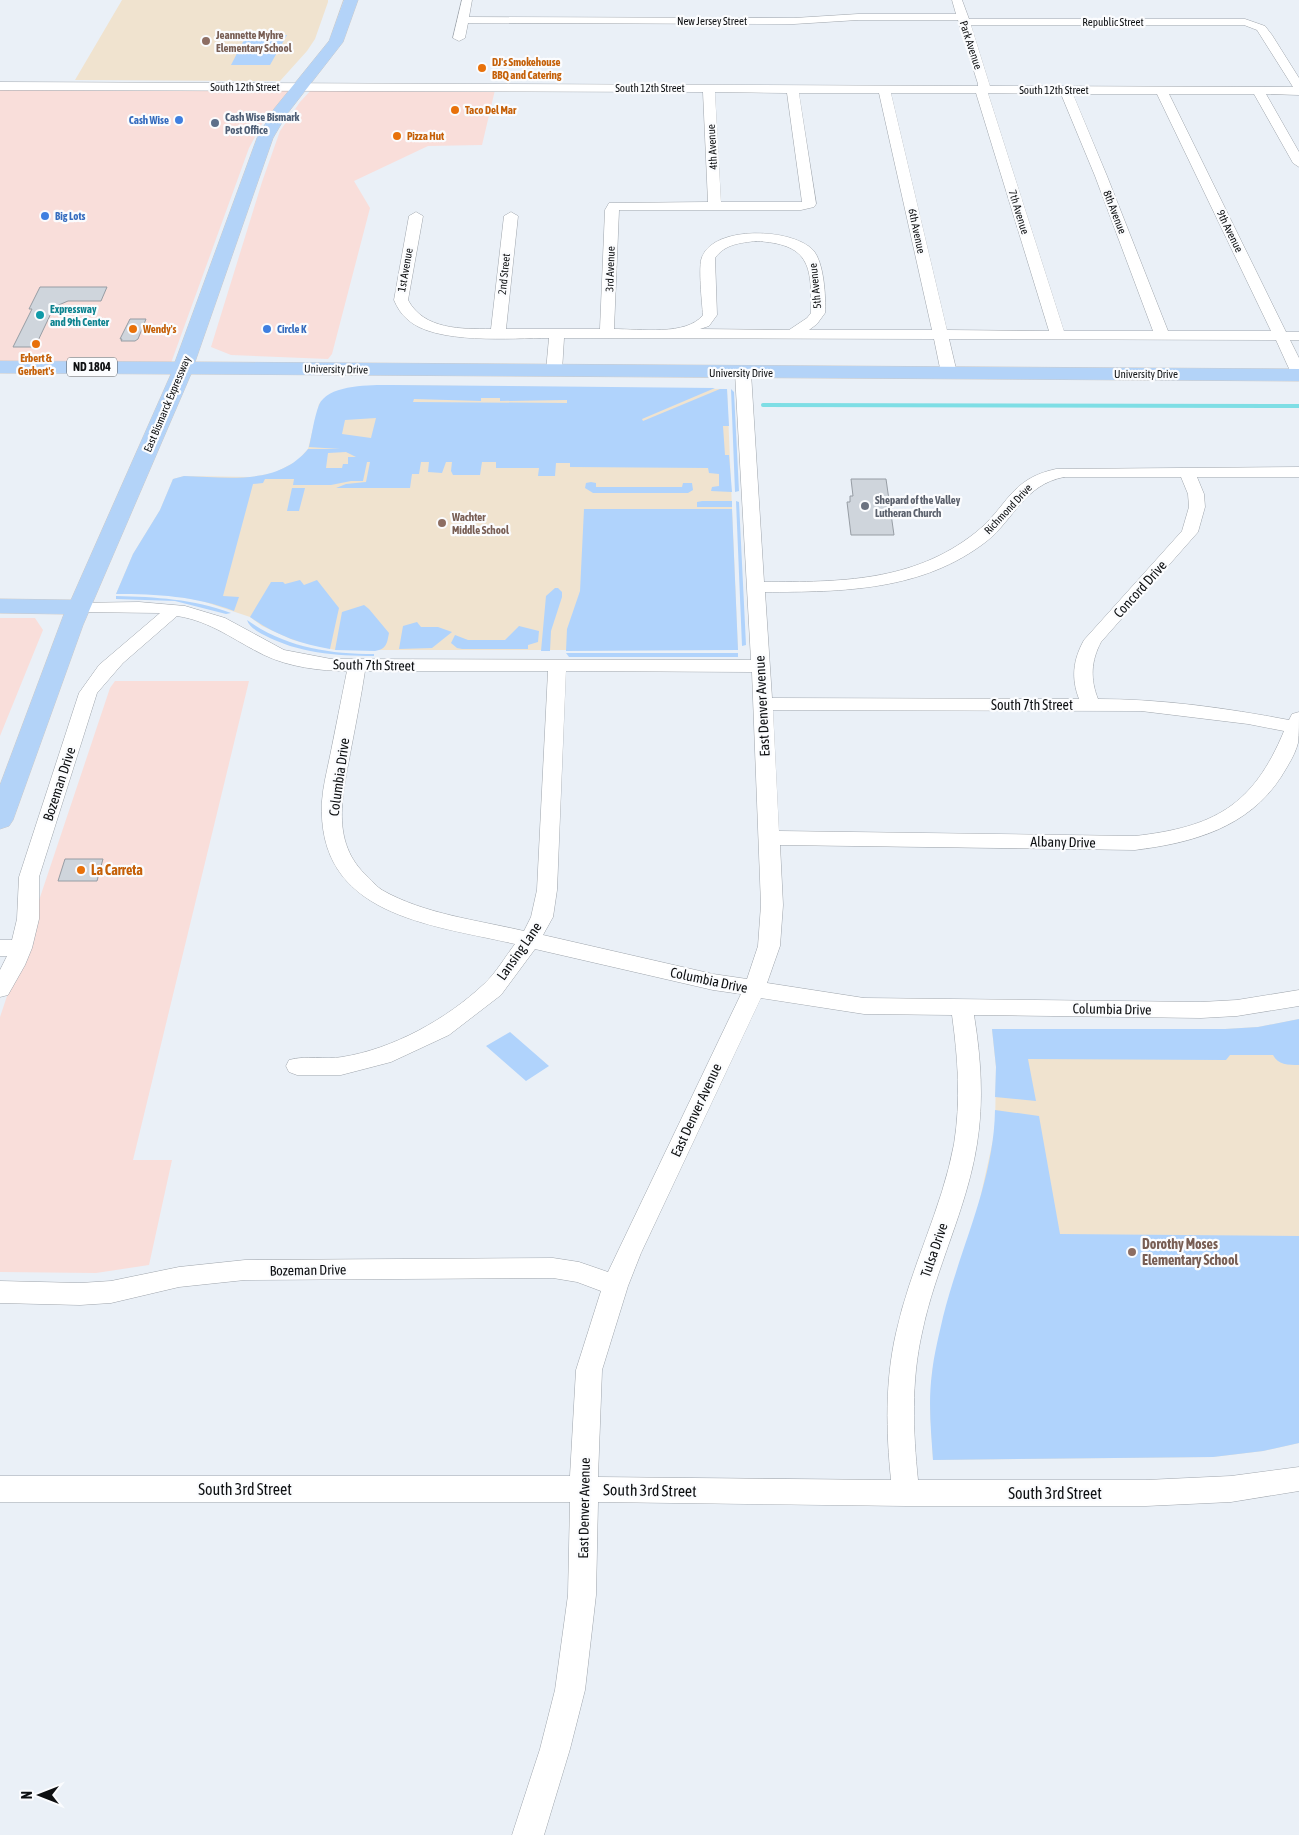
<svg xmlns="http://www.w3.org/2000/svg" width="1299" height="1835" viewBox="0 0 1299 1835" font-family="'Asap Condensed',sans-serif">
	<rect width="100%" height="100%" fill="#eaf0f7"/>
	<path fill="#f9deda" d="M 312,89 L 495,90 L 482,145 L 428,146 L 354,181 L 370,208 L 332,354 L 328,359 L 231,355 L 211,347 L 262,182 L 280,131 L 300,102 Z
		M 0,90 L 290,90 L 262,124 L 249,148 L 171,363 L 0,363 Z
		M 0,618 L 35,618 L 43,630 L 0,736 Z
		M 115,681 L 249,681 L 133,1160 L 172,1160 L 149,1265 L 96,1273 L 0,1272 L 0,1017 L 110,688 Z"/>
	<path fill="#f0e3cf" d="M 122,0 L 328,0 L 328,2 L 315,39 L 307,51 L 280,81 L 75,80 Z
		M 391,385 L 727,389 L 738,650 L 335,650 L 293,640 L 262,626 L 250,617 L 199,600 L 159,594 L 116,594 L 133,554 L 160,510 L 173,479 L 184,476 L 251,477 L 274,473 L 297,461 L 308,449 L 319,404 L 324,399 L 349,388 Z
		M 1299,1019 L 1299,1443 L 1263,1451 L 1213,1457 L 933,1460 L 930,1410 L 932,1372 L 944,1315 L 976,1217 L 995,1131 L 996,1067 L 992,1029 L 1225,1029 L 1258,1027 Z"/>
	<path fill="#b0d3fc" fill-rule="evenodd" d="M 247,34 L 287,35 L 270,65 L 231,65 Z
		M 391,385 L 715,388 L 642,419 L 643,421 L 720,389 L 727,389 L 729,426 L 723,426 L 725,455 L 729,455 L 732,492 L 711,491 L 712,487 L 719,486 L 719,474 L 709,473 L 708,468 L 570,467 L 570,463 L 556,463 L 555,476 L 538,476 L 539,468 L 496,468 L 496,462 L 482,462 L 480,475 L 453,475 L 451,471 L 452,462 L 446,462 L 442,473 L 428,472 L 429,462 L 421,462 L 419,474 L 412,474 L 410,488 L 336,488 L 346,484 L 366,482 L 370,462 L 367,462 L 363,481 L 351,481 L 331,485 L 293,485 L 294,479 L 265,479 L 263,483 L 253,484 L 223,596 L 239,597 L 234,611 C 195,596 157,594 116,594 L 133,554 L 160,510 L 173,479 L 184,476 C 227,477 278,486 308,449 L 340,449 L 309,447 C 312,434 314,418 319,405 C 328,384 372,385 391,385 ZM 481,398 L 500,398 L 500,401 L 567,400 L 567,403 L 413,402 L 414,399 L 481,401 ZM 376,418 L 371,438 L 342,434 L 345,420 ZM 346,452 L 356,457 L 348,457 L 348,464 L 343,464 L 342,468 L 326,468 L 328,453 Z
		M 731,389 L 734,392 L 739,491 L 735,492 Z
		M 591,482 L 596,483 L 596,487 L 682,487 L 683,483 L 692,483 L 693,490 L 688,493 L 593,493 L 585,488 L 586,483 Z
		M 292,488 L 305,488 L 299,511 L 287,511 Z
		M 702,501 L 732,501 L 732,507 L 697,507 L 697,502 Z
		M 736,501 L 739,502 L 746,645 L 742,646 Z
		M 584,509 L 732,509 L 738,650 L 566,651 L 567,629 L 580,591 Z
		M 300,580 L 304,585 L 317,580 L 339,608 L 330,649 C 301,644 275,635 250,617 L 271,582 L 283,582 L 285,584 Z
		M 555,588 L 558,588 L 562,592 L 562,597 L 551,631 L 550,651 L 541,651 L 546,596 Z
		M 116,596 C 156,597 193,599 231,613 L 226,614 L 175,601 L 116,599 Z
		M 364,605 L 369,609 L 389,633 C 387,643 387,649 375,651 L 335,650 L 342,612 Z
		M 247,620 C 285,647 328,654 374,654 L 374,656 C 335,656 298,653 264,635 C 257,631 249,627 247,620 Z
		M 417,622 L 421,627 L 438,627 L 452,632 L 432,648 L 399,649 L 403,626 Z
		M 519,626 L 539,631 L 538,642 L 528,645 L 528,649 L 462,649 L 457,648 L 451,643 L 455,635 L 468,640 L 505,640 Z
		M 566,653 L 738,653 L 738,657 L 569,657 Z
		M 1299,1019 L 1299,1065 C 1288,1065 1278,1065 1273,1055 L 1230,1055 L 1226,1060 L 1028,1059 L 1036,1101 L 995,1097 L 996,1067 L 992,1029 L 1225,1029 L 1258,1027 Z
		M 510,1032 L 549,1066 L 526,1081 L 486,1046 Z
		M 995,1110 L 1039,1116 L 1060,1234 L 1299,1236 L 1299,1443 L 1263,1451 L 1213,1457 L 933,1460 C 931,1431 928,1402 932,1373 C 934,1354 939,1335 943,1317 C 960,1248 994,1182 995,1110 Z"/>
	<g fill="none" stroke-linecap="round" stroke-linejoin="round">
		<path stroke="#7edee5" stroke-width="4" d="M 763,405 L 1299,406"/>
	</g>
	<path fill="#cfd5dc" stroke="#979da4" d="M 40,287 L 107,287 L 101,301 L 68,301 L 54,307 L 35,347 L 13,347 L 32,309 L 29,309 Z
		M 130,319 L 146,319 L 138,339 L 135,341 L 121,341 L 122,339 L 120,339 Z
		M 851,479 L 886,479 L 894,535 L 851,535 L 847,502 L 850,502 L 850,496 L 853,496 Z
		M 65,859 L 103,859 L 97,881 L 58,881 Z"/>
	<g fill="none" stroke-linecap="round" stroke-linejoin="round">
		<defs>
			<path id="minor" d="M 462,0 L 472,0 L 469,17 L 794,18 L 858,14 L 956,14 L 952,0 L 962,0 L 969,19 L 1245,19 L 1265,26 L 1272,35 L 1299,78 L 1299,95 L 1266,94 L 1299,152 L 1299,167 L 1293,163 L 1254,94 L 1169,94 L 1286,332 L 1299,332 L 1299,340 L 1290,340 L 1299,358 L 1299,378 L 1294,376 L 1291,373 L 1276,340 L 949,339 L 957,373 L 954,376 L 944,376 L 941,373 L 934,339 L 564,338 L 562,371 L 559,374 L 549,374 L 546,371 L 549,338 C 513,338 434,345 407,319 C 401,314 397,307 394,300 L 409,216 L 416,212 L 423,216 L 408,300 C 424,330 462,329 491,329 L 504,216 L 511,212 L 518,216 L 506,329 L 600,329 L 605,210 L 609,203 L 708,202 L 703,92 L 0,90 L 0,82 L 978,86 L 978,84 L 958,20 L 858,20 L 794,24 L 468,23 L 465,38 L 459,41 L 453,38 ZM 971,25 L 1244,25 L 1257,30 L 1293,87 L 990,86 ZM 715,92 L 787,93 L 802,202 L 721,202 ZM 799,93 L 879,93 L 932,330 L 809,330 L 817,324 L 825,313 C 826,297 824,262 813,250 C 792,228 714,225 702,257 C 698,266 702,303 703,315 C 687,336 639,329 614,329 L 619,210 L 801,210 L 814,207 L 816,204 ZM 891,93 L 976,93 L 1049,331 L 947,330 ZM 988,93 L 1061,94 L 1095,176 L 1153,331 L 1064,331 ZM 1073,94 L 1157,94 L 1271,331 L 1168,331 L 1107,176 ZM 756,241 C 809,244 812,264 811,313 L 807,318 L 789,330 L 700,329 L 709,326 L 717,315 L 715,258 C 725,244 740,243 756,241 Z
				M 743,368 L 748,370 L 751,373 L 764,582 C 840,582 913,582 975,533 C 1008,507 1009,479 1056,469 L 1299,467 L 1299,477 L 1197,477 L 1204,494 L 1205,507 L 1198,532 L 1101,642 C 1091,661 1090,679 1098,699 C 1162,699 1226,708 1289,720 L 1292,714 L 1299,712 C 1299,722 1299,734 1298,743 C 1295,755 1287,767 1281,777 C 1248,828 1192,843 1135,850 L 780,845 L 783,905 L 780,946 L 767,983 L 864,998 L 1201,1002 L 1237,1000 L 1299,990 L 1299,1006 L 1237,1016 L 1201,1018 L 974,1015 C 981,1058 984,1101 977,1144 C 967,1209 935,1269 922,1333 C 911,1382 913,1431 918,1480 L 1146,1480 L 1231,1476 L 1299,1467 L 1299,1491 L 1231,1502 L 1146,1506 L 906,1506 L 598,1502 L 596,1595 L 585,1690 L 570,1749 L 544,1835 L 512,1835 L 540,1749 L 555,1690 L 568,1595 L 570,1502 L 0,1502 L 0,1476 L 570,1476 L 576,1370 L 601,1291 L 577,1282 L 553,1278 L 245,1280 L 179,1287 L 111,1303 L 80,1305 L 0,1303 L 0,1281 L 80,1283 L 111,1281 L 179,1267 L 245,1260 L 553,1258 L 579,1262 L 608,1272 L 741,994 L 713,990 L 535,949 L 501,995 L 449,1035 L 391,1062 L 341,1075 L 297,1075 L 289,1072 L 286,1066 L 289,1060 C 306,1055 325,1060 342,1057 C 393,1049 447,1019 484,984 C 496,973 505,957 515,944 C 429,924 316,916 322,801 C 323,786 327,771 330,756 C 336,728 341,699 347,671 C 320,671 289,667 264,655 C 235,641 211,621 177,616 L 123,663 L 97,693 L 39,877 L 39,919 L 32,948 L 25,965 L 8,995 L 0,997 L 0,970 L 7,956 L 0,956 L 0,940 L 12,940 L 17,919 L 19,877 L 79,693 L 99,665 L 160,613 L 78,612 L 72,611 L 69,607 L 72,603 L 139,602 L 185,606 L 225,618 L 284,650 L 331,659 L 751,660 L 735,373 L 738,370 ZM 1064,477 L 1181,477 L 1188,494 L 1189,507 L 1182,531 L 1084,640 C 1073,660 1071,678 1079,699 L 772,698 L 765,592 C 843,592 923,591 987,541 C 1015,518 1024,485 1064,477 ZM 365,671 L 548,671 L 537,890 L 531,917 L 524,931 C 477,920 424,914 382,890 C 377,887 372,881 368,877 C 329,842 343,794 351,749 C 356,723 361,697 365,671 ZM 566,671 L 752,672 L 761,905 L 758,946 L 747,979 L 713,974 L 543,935 L 553,917 L 557,890 ZM 773,710 L 1141,711 L 1248,724 L 1284,731 C 1253,806 1214,827 1135,836 L 779,831 ZM 761,998 L 864,1014 L 952,1015 C 958,1058 961,1101 954,1144 C 942,1209 910,1268 896,1333 C 885,1381 886,1431 891,1480 L 598,1477 L 602,1370 L 628,1286 L 641,1253 Z"/>
			<path id="major" d="M 344,0 L 358,0 L 343,42 L 287,114 L 273,138 L 195,362 L 1299,369 L 1299,381 L 191,374 L 83,625 L 13,820 L 9,826 L 0,829 L 0,785 L 64,614 L 0,613 L 0,599 L 71,600 L 171,374 L 0,373 L 0,361 L 175,362 L 257,138 L 274,109 L 329,41 Z"/>
		</defs>
		<use href="#minor" stroke="#9fa5ac" stroke-width="1"/>
		<use href="#major" stroke="#cacacb" stroke-width="1"/>
		<use href="#minor" fill="#fff" fill-rule="evenodd"/>
		<use href="#major" fill="#b3d3f8" fill-rule="evenodd"/>
	</g>
	<g fill="#8d6e63" stroke="#fbfcfe" stroke-width="2">
		<circle cx="206" cy="41" r="5"/>
		<circle cx="442" cy="523" r="5"/>
		<circle cx="1132" cy="1252" r="5"/>
	</g>
	<g fill="#e8710a" stroke="#fbfcfe" stroke-width="2">
		<circle cx="482" cy="68" r="5"/>
		<circle cx="455" cy="110" r="5"/>
		<circle cx="397" cy="136" r="5"/>
		<circle cx="133" cy="329" r="5"/>
		<circle cx="36" cy="344" r="5"/>
		<circle cx="81" cy="870" r="5"/>
	</g>
	<g fill="#3f7fe0" stroke="#fbfcfe" stroke-width="2">
		<circle cx="179" cy="120" r="5"/>
		<circle cx="45" cy="216" r="5"/>
		<circle cx="267" cy="329" r="5"/>
	</g>
	<circle fill="#5c6f8a" stroke="#fbfcfe" stroke-width="2" cx="215" cy="123" r="5"/>
	<circle fill="#0f9aa8" stroke="#fbfcfe" stroke-width="2" cx="40" cy="315" r="5"/>
	<circle fill="#6b7280" stroke="#fbfcfe" stroke-width="2" cx="865" cy="506" r="5"/>
	<g text-anchor="middle" dominant-baseline="central" stroke-width="4.5" stroke-linejoin="round" paint-order="stroke">
		<g font-size="11" fill="#0e1012" stroke="#fbfcfe">
			<text x="712" y="21">New Jersey Street</text>
			<text x="1113" y="22">Republic Street</text>
			<text transform="translate(971 45) rotate(72)">Park Avenue</text>
			<text x="245" y="87">South 12th Street</text>
			<text x="650" y="88">South 12th Street</text>
			<text x="1054" y="90">South 12th Street</text>
			<text transform="translate(712 147) rotate(-93)">4th Avenue</text>
			<text transform="translate(1019 212) rotate(73)">7th Avenue</text>
			<text transform="translate(1115 212) rotate(69)">8th Avenue</text>
			<text transform="translate(917 231) rotate(78)">6th Avenue</text>
			<text transform="translate(1230 231) rotate(64)">9th Avenue</text>
			<text transform="translate(610 269) rotate(-88)">3rd Avenue</text>
			<text transform="translate(405 270) rotate(-80)">1st Avenue</text>
			<text transform="translate(504 274) rotate(-84)">2nd Street</text>
			<text transform="translate(815 286) rotate(-96)">5th Avenue</text>
			<text transform="translate(336 369) rotate(1)">University Drive</text>
			<text x="741" y="373">University Drive</text>
			<text x="1146" y="374">University Drive</text>
			<text transform="translate(167 404) rotate(-67)">East Bismarck Expressway</text>
			<text transform="translate(1008 509) rotate(-47)">Richmond Drive</text>
		</g>
		<g font-size="11" font-weight="bold" fill="#785e54" stroke="#fbfcfe" text-anchor="start">
			<text x="216" y="35">Jeannette Myhre<tspan x="216" dy="13">Elementary School</tspan></text>
			<text x="452" y="517">Wachter<tspan x="452" dy="13">Middle School</tspan></text>
		</g>
		<g font-size="11" font-weight="bold" fill="#c56008" stroke="#fbfcfe" text-anchor="start">
			<text x="492" y="62">DJ's Smokehouse<tspan x="492" dy="13">BBQ and Catering</tspan></text>
			<text x="465" y="110">Taco Del Mar</text>
			<text x="407" y="136">Pizza Hut</text>
			<text x="143" y="329">Wendy's</text>
			<text x="36" y="358" text-anchor="middle">Erbert &amp;<tspan x="36" dy="13">Gerbert's</tspan></text>
		</g>
		<g font-size="11" font-weight="bold" fill="#4e5e75" stroke="#fbfcfe" text-anchor="start">
			<text x="225" y="117">Cash Wise Bismark<tspan x="225" dy="13">Post Office</tspan></text>
		</g>
		<g font-size="11" font-weight="bold" fill="#366cbe" stroke="#fbfcfe" text-anchor="start">
			<text x="169" y="120" text-anchor="end">Cash Wise</text>
			<text x="55" y="216">Big Lots</text>
			<text x="277" y="329">Circle K</text>
		</g>
		<g font-size="11" font-weight="bold" fill="#0d838f" stroke="#fbfcfe" text-anchor="start">
			<text x="50" y="309">Expressway<tspan x="50" dy="13">and 9th Center</tspan></text>
		</g>
		<g font-size="11" font-weight="bold" fill="#5b616d" stroke="#fbfcfe" text-anchor="start">
			<text x="875" y="500">Shepard of the Valley<tspan x="875" dy="13">Lutheran Church</tspan></text>
		</g>
		<rect fill="#fbfcfe" stroke="#555759" stroke-width="1" x="67" y="357.5" width="50" height="19" rx="4"/>
		<g font-size="12" font-weight="bold" fill="#0e1012">
			<text x="92" y="367">ND 1804</text>
		</g>
		<g font-size="14" fill="#0e1012" stroke="#fbfcfe">
			<text transform="translate(1140 589) rotate(-48)">Concord Drive</text>
			<text transform="translate(374 665) rotate(1)">South 7th Street</text>
			<text x="1032" y="705">South 7th Street</text>
			<text transform="translate(762 706) rotate(-93)">East Denver Avenue</text>
			<text transform="translate(339 777) rotate(-82)">Columbia Drive</text>
			<text transform="translate(59 784) rotate(-72)">Bozeman Drive</text>
			<text transform="translate(1063 842) rotate(1)">Albany Drive</text>
			<text transform="translate(519 951) rotate(-55)">Lansing Lane</text>
			<text transform="translate(709 980) rotate(12)">Columbia Drive</text>
			<text transform="translate(1112 1009) rotate(1)">Columbia Drive</text>
			<text transform="translate(696 1110) rotate(-65)">East Denver Avenue</text>
			<text transform="translate(934 1250) rotate(-71)">Tulsa Drive</text>
			<text transform="translate(308 1270) rotate(-1)">Bozeman Drive</text>
			<text transform="translate(584 1508) rotate(-89)">East Denver Avenue</text>
		</g>
		<g font-size="14" font-weight="bold" fill="#c56008" stroke="#fbfcfe" text-anchor="start">
			<text x="91" y="870">La Carreta</text>
		</g>
		<g font-size="14" font-weight="bold" fill="#785e54" stroke="#fbfcfe" text-anchor="start">
			<text x="1142" y="1244">Dorothy Moses<tspan x="1142" dy="16">Elementary School</tspan></text>
		</g>
		<g font-size="16" fill="#0e1012" stroke="#fbfcfe">
			<text x="245" y="1489">South 3rd Street</text>
			<text transform="translate(650 1490) rotate(1)">South 3rd Street</text>
			<text x="1055" y="1493">South 3rd Street</text>
		</g>
	</g>
	<g transform="translate(40 1795) rotate(270)" stroke="#fbfcfe" stroke-width="4" paint-order="stroke">
	<path d="M0-4L9 19L0 12L-9 19Z" fill="#0e1012"/>
	<text y="-8" font-size="14" font-weight="bold" text-anchor="middle" fill="#0e1012">N</text>
	</g>
</svg>
